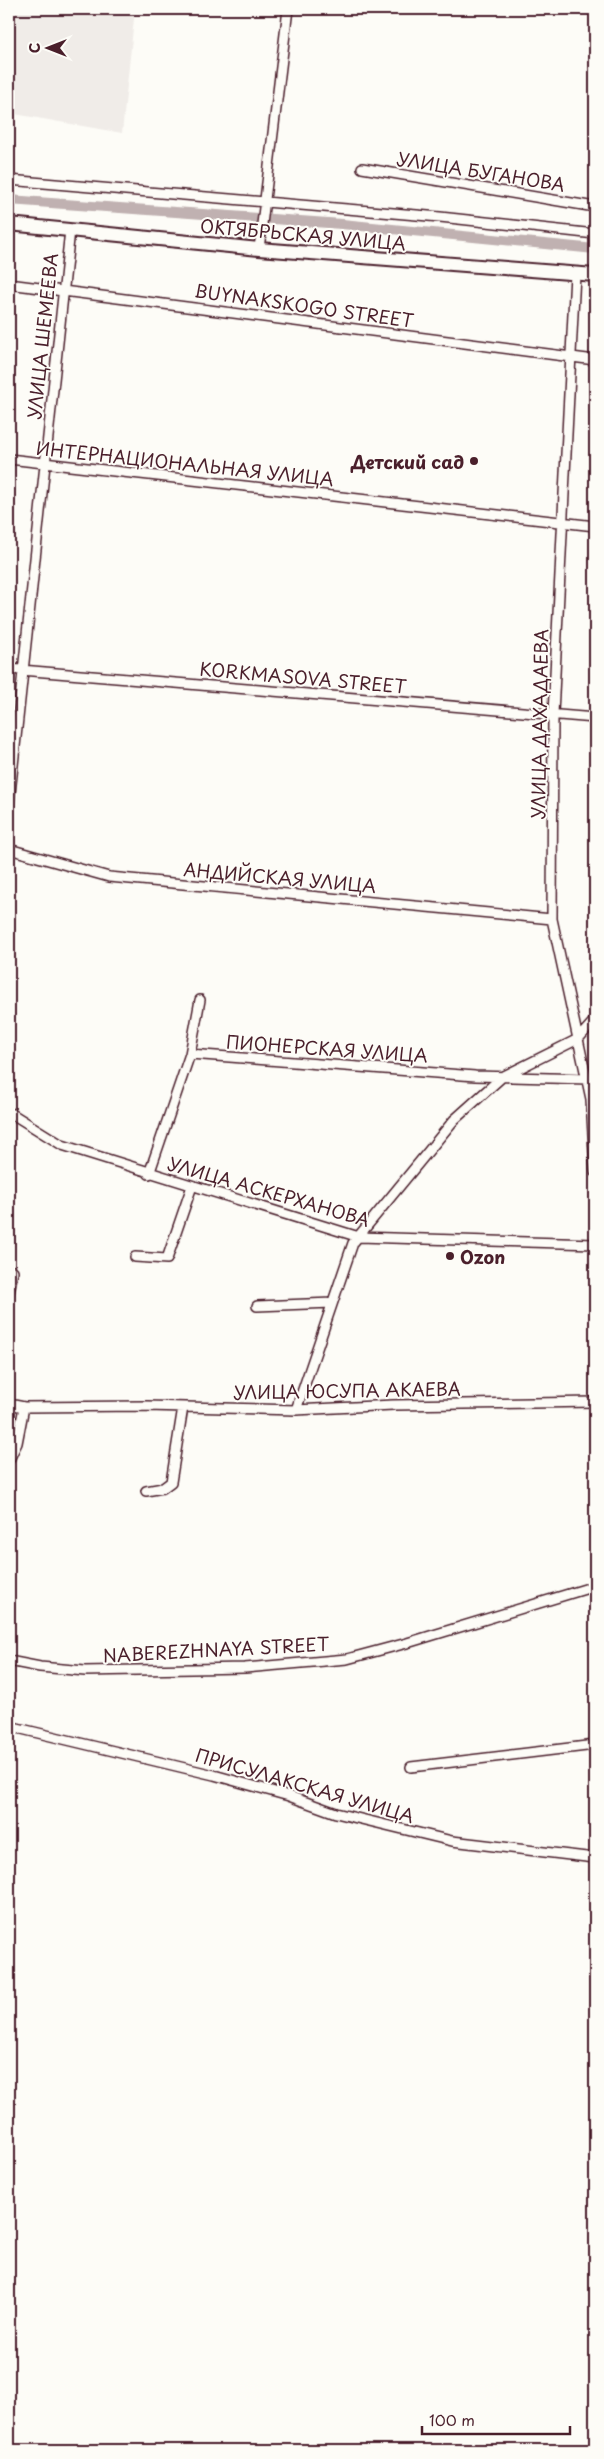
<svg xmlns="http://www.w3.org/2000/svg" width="604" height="2459" viewBox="0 0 604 2459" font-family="'Playpen Sans',sans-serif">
	<rect width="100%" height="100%" fill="#fdfcf7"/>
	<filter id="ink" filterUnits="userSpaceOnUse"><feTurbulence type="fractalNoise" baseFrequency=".02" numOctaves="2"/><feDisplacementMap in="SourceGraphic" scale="10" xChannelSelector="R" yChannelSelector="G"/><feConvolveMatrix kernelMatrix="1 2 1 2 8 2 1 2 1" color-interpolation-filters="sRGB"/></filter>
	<g filter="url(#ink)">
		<path fill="#f0ece8" d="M 9,9 L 135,9 L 122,133 L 9,113 Z"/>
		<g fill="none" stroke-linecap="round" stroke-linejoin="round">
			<path stroke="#c0b1b1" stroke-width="10" d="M 9,200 L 342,224 L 595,249"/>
			<defs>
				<path id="street" d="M 362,168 L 595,207
					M 9,180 L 440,217 L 595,234
					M 259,249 L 288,9
					M 575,274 L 553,714 L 552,919 L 591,1099 L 595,1172
					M 9,284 L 595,360
					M 9,459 L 595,526
					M 9,669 L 595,718
					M 9,803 L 70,230
					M 9,849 L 109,877 L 552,919
					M 190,1054 L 200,1000
					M 9,1112 L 62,1145 L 359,1237 L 595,1244
					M 149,1174 L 190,1054 L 475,1076 L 588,1079
					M 135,1257 L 167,1259 L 192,1186
					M 9,1293 L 13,1271
					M 257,1306 L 332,1303
					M 9,1404 L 24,1407 L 147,1406 L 296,1410 L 393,1405 L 595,1402
					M 296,1410 L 353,1243 L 454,1120 L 502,1077 L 578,1039 L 595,1020
					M 9,1460 L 17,1443 L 24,1407
					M 146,1491 L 163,1488 L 171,1482 L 183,1407
					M 9,1661 L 40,1667 L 85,1671 L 245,1668 L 347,1659 L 407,1643 L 595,1586
					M 9,1726 L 214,1775 L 289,1796 L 336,1813 L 452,1841 L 595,1858
					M 411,1767 L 595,1745"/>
				<path id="secondary" d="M 9,224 L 259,249 L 595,275"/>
			</defs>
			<use href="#street" stroke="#4a1f2b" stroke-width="12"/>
			<use href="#secondary" stroke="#4a1f2b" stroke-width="16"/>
			<use href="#street" stroke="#fdfcf7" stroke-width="9"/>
			<use href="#secondary" stroke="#fdfcf7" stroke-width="12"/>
		</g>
	</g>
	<g fill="#4a1f2b" stroke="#fdfcf7" stroke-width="2">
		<circle cx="474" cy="461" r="5"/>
		<circle cx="450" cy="1256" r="5"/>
	</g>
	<g text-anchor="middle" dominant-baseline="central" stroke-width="4" stroke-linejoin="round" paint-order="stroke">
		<g font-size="18" fill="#4a1f2b" stroke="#fdfcf7">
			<text transform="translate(481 171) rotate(9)">УЛИЦА БУГАНОВА</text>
			<text transform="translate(303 234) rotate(5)">ОКТЯБРЬСКАЯ УЛИЦА</text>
			<text transform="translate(304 305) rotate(8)">BUYNAKSKOGO STREET</text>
			<text transform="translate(42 336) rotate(-84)">УЛИЦА ШЕМЕЕВА</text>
			<text transform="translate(185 463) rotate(6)">ИНТЕРНАЦИОНАЛЬНАЯ УЛИЦА</text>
			<text transform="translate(303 677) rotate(5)">KORKMASOVA STREET</text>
			<text transform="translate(539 724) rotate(-89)">УЛИЦА ДАХАДАЕВА</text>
			<text transform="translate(280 877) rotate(5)">АНДИЙСКАЯ УЛИЦА</text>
			<text transform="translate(327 1048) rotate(4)">ПИОНЕРСКАЯ УЛИЦА</text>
			<text transform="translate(269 1191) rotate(16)">УЛИЦА АСКЕРХАНОВА</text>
			<text transform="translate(347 1390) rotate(-1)">УЛИЦА ЮСУПА АКАЕВА</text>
			<text transform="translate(216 1649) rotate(-3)">NABEREZHNAYA STREET</text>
			<text transform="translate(305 1785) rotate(16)">ПРИСУЛАКСКАЯ УЛИЦА</text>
		</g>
		<g font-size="18" font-weight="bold" fill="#4a1f2b" stroke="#fdfcf7" text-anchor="end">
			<text x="464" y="461">Детский сад</text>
			<text x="460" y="1256" text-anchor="start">Ozon</text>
		</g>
	</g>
	<rect width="604" height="2459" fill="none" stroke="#fdfcf7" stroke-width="30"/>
	<rect x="15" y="15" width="574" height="2429" fill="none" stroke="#4a1f2b" stroke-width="2" filter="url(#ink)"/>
	<g transform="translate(48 48) rotate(270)" stroke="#fdfcf7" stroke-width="4" paint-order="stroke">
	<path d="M0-4L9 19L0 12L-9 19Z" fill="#4a1f2b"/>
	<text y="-8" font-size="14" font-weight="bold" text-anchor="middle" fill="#4a1f2b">С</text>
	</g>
	<path d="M422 2426v8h148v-8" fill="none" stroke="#4a1f2b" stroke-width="2.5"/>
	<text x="429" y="2426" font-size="15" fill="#4a1f2b" stroke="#fdfcf7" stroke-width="4" paint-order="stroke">100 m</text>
</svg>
